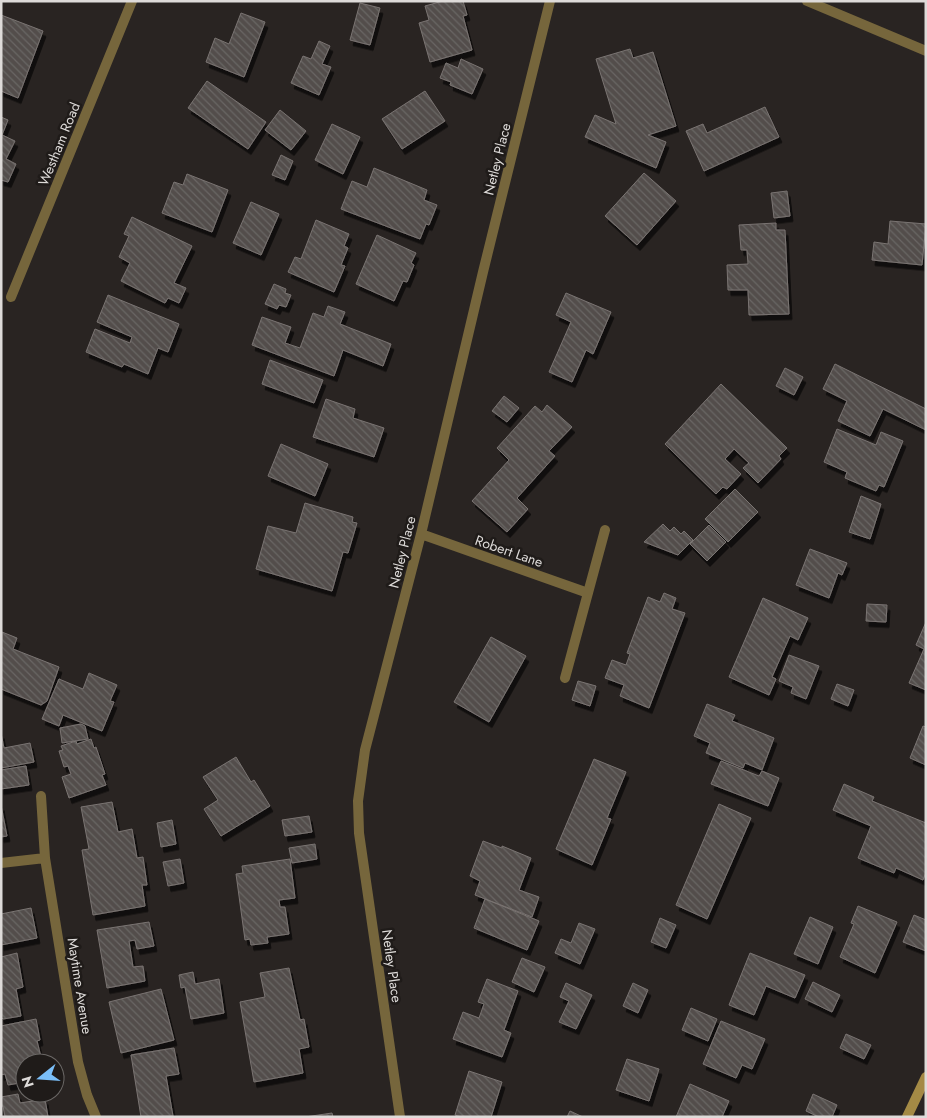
<svg xmlns="http://www.w3.org/2000/svg" width="927" height="1118" viewBox="0 0 927 1118" font-family="Jost,sans-serif">
	<defs>
		<pattern id="building-back-hatch" width="6" height="6" patternUnits="userSpaceOnUse" patternTransform="scale(1.25)"><rect width="6" height="6" fill="#524d4b"/><path d="M-1 5l2 2M0 0l6 6M5-1l2 2" fill="none" stroke="#6a6664"/></pattern>
		<filter id="shadow"><feDropShadow dx="3" dy="5.5" stdDeviation="0" flood-color="#0009"/></filter>
	</defs>
	<rect width="100%" height="100%" fill="#292422"/>
	<path fill="url(#building-back-hatch)" stroke="#7a7472" filter="url(#shadow)" d="M 443,1 L 463,1 L 467,15 L 463,16 L 472,50 L 430,62 L 419,23 L 429,20 L 425,6 Z
		M 360,3 L 380,8 L 370,45 L 350,40 Z
		M 241,13 L 265,22 L 244,77 L 206,62 L 215,38 L 229,44 Z
		M 1,15 L 43,31 L 18,98 L 1,91 Z
		M 319,41 L 330,46 L 322,64 L 331,67 L 319,95 L 291,83 L 303,56 L 311,59 Z
		M 630,49 L 633,58 L 653,52 L 676,126 L 648,135 L 666,142 L 656,168 L 585,137 L 595,115 L 616,124 L 596,59 Z
		M 461,59 L 483,69 L 472,94 L 450,85 L 451,82 L 440,78 L 446,63 L 458,68 Z
		M 207,81 L 266,122 L 248,149 L 188,108 Z
		M 425,91 L 445,121 L 402,149 L 382,119 Z
		M 765,107 L 779,137 L 704,171 L 686,131 L 703,124 L 707,133 Z
		M 280,110 L 306,131 L 291,150 L 265,130 Z
		M 1,117 L 8,120 L 2,135 L 15,141 L 6,159 L 16,164 L 8,182 L 1,180 Z
		M 332,124 L 360,137 L 343,174 L 315,160 Z
		M 281,155 L 293,161 L 285,180 L 272,175 Z
		M 374,168 L 427,190 L 424,200 L 437,205 L 429,225 L 426,224 L 420,239 L 341,209 L 352,181 L 367,187 Z
		M 644,173 L 676,201 L 637,245 L 605,216 Z
		M 187,174 L 228,190 L 212,232 L 162,213 L 174,182 L 183,185 Z
		M 787,191 L 790,216 L 774,218 L 771,193 Z
		M 251,202 L 279,214 L 261,255 L 233,243 Z
		M 132,217 L 192,246 L 174,283 L 186,288 L 179,303 L 168,298 L 165,303 L 121,281 L 130,263 L 119,257 L 129,236 L 124,234 Z
		M 316,220 L 349,234 L 344,246 L 348,248 L 341,265 L 345,266 L 334,292 L 288,272 L 295,257 L 301,259 Z
		M 890,221 L 926,224 L 922,265 L 872,260 L 874,242 L 888,244 Z
		M 776,223 L 776,230 L 785,230 L 789,314 L 749,315 L 748,290 L 728,290 L 727,265 L 748,264 L 747,250 L 741,250 L 739,225 Z
		M 377,235 L 416,253 L 411,263 L 414,265 L 407,282 L 403,281 L 394,301 L 356,284 Z
		M 274,284 L 286,289 L 285,293 L 291,295 L 286,307 L 279,305 L 277,309 L 265,304 Z
		M 566,293 L 611,312 L 593,354 L 586,350 L 572,382 L 549,372 L 571,322 L 556,315 Z
		M 108,295 L 179,324 L 168,352 L 158,348 L 148,374 L 124,364 L 122,367 L 86,352 L 95,329 L 130,343 L 132,337 L 97,322 Z
		M 328,306 L 345,312 L 340,324 L 391,344 L 383,366 L 343,350 L 334,376 L 252,345 L 262,317 L 291,327 L 285,343 L 300,348 L 313,313 L 324,317 Z
		M 270,360 L 323,380 L 314,403 L 262,384 Z
		M 835,364 L 926,409 L 926,430 L 883,409 L 870,436 L 838,421 L 847,401 L 823,389 Z
		M 785,368 L 803,377 L 794,395 L 776,386 Z
		M 721,384 L 787,448 L 779,456 L 781,459 L 758,483 L 743,468 L 749,463 L 734,449 L 725,459 L 741,474 L 727,489 L 723,487 L 716,494 L 665,444 Z
		M 504,396 L 519,408 L 507,422 L 492,411 Z
		M 326,399 L 355,409 L 353,418 L 384,428 L 374,457 L 313,437 Z
		M 547,405 L 572,427 L 549,451 L 555,456 L 517,498 L 528,509 L 507,532 L 472,501 L 509,460 L 497,448 L 535,406 L 542,412 Z
		M 837,429 L 876,445 L 881,432 L 903,441 L 884,487 L 879,485 L 876,491 L 845,478 L 847,472 L 824,462 Z
		M 281,444 L 328,464 L 315,496 L 268,476 Z
		M 735,489 L 758,512 L 728,542 L 705,519 Z
		M 861,496 L 881,504 L 870,539 L 849,532 Z
		M 305,503 L 353,517 L 352,522 L 357,523 L 348,553 L 343,552 L 332,591 L 256,569 L 268,526 L 296,533 Z
		M 663,524 L 670,531 L 674,527 L 681,534 L 684,531 L 693,540 L 678,555 L 644,542 Z
		M 709,525 L 726,542 L 707,561 L 690,544 Z
		M 810,549 L 847,563 L 842,575 L 838,573 L 829,598 L 796,585 Z
		M 664,593 L 676,598 L 672,609 L 685,613 L 649,708 L 620,696 L 624,685 L 605,678 L 612,660 L 626,665 L 630,654 L 627,653 L 648,597 L 660,602 Z
		M 763,598 L 808,618 L 798,640 L 790,636 L 772,677 L 776,679 L 769,695 L 729,677 Z
		M 867,604 L 887,605 L 886,622 L 866,621 Z
		M 926,622 L 926,690 L 909,683 L 924,649 L 916,645 Z
		M 2,632 L 17,638 L 13,649 L 59,667 L 47,701 L 41,705 L 1,689 Z
		M 491,637 L 526,656 L 489,722 L 454,702 Z
		M 789,655 L 819,666 L 806,699 L 791,693 L 793,687 L 779,681 Z
		M 89,673 L 117,685 L 110,701 L 114,702 L 102,731 L 63,715 L 59,726 L 42,719 L 59,679 L 83,689 Z
		M 578,681 L 596,686 L 590,706 L 572,700 Z
		M 837,684 L 854,690 L 848,706 L 831,699 Z
		M 707,704 L 735,715 L 732,721 L 774,738 L 762,770 L 745,763 L 743,768 L 706,753 L 710,743 L 694,736 Z
		M 81,724 L 85,726 L 88,739 L 62,743 L 60,728 Z
		M 923,726 L 926,727 L 926,765 L 910,758 Z
		M 1,733 L 4,748 L 30,743 L 34,762 L 1,768 Z
		M 91,739 L 94,748 L 96,747 L 105,774 L 102,775 L 106,785 L 69,798 L 62,777 L 71,774 L 68,766 L 64,767 L 59,751 L 63,750 L 61,746 L 76,741 L 77,744 Z
		M 236,757 L 251,782 L 254,780 L 270,806 L 221,836 L 204,809 L 218,800 L 203,777 Z
		M 594,759 L 626,772 L 607,818 L 611,819 L 592,865 L 556,849 Z
		M 721,761 L 759,776 L 762,771 L 779,778 L 768,806 L 711,784 Z
		M 26,766 L 29,785 L 1,789 L 1,770 Z
		M 844,784 L 874,797 L 872,801 L 926,823 L 926,872 L 923,880 L 896,868 L 894,873 L 858,858 L 871,826 L 833,810 Z
		M 112,802 L 118,832 L 132,829 L 137,858 L 143,857 L 147,885 L 142,885 L 145,906 L 93,915 L 82,850 L 89,849 L 81,807 Z
		M 719,804 L 751,818 L 707,919 L 676,905 Z
		M 1,805 L 7,836 L 1,837 Z
		M 309,816 L 312,832 L 285,836 L 282,820 Z
		M 172,820 L 176,844 L 161,847 L 157,823 Z
		M 483,841 L 502,848 L 502,846 L 531,858 L 519,890 L 539,897 L 532,917 L 475,895 L 480,881 L 470,876 Z
		M 315,844 L 317,859 L 292,863 L 289,848 Z
		M 180,859 L 184,883 L 168,886 L 163,862 Z
		M 290,859 L 295,898 L 279,900 L 280,907 L 285,907 L 289,934 L 267,937 L 268,943 L 251,945 L 250,939 L 245,940 L 236,874 L 243,873 L 242,866 Z
		M 485,899 L 539,921 L 527,950 L 474,928 Z
		M 858,906 L 897,922 L 875,973 L 840,957 L 854,924 L 851,923 Z
		M 31,908 L 37,938 L 1,945 L 1,914 Z
		M 914,915 L 926,920 L 926,951 L 903,942 Z
		M 810,917 L 833,927 L 818,964 L 794,954 Z
		M 660,918 L 676,925 L 666,948 L 651,942 Z
		M 149,922 L 154,946 L 137,949 L 135,940 L 129,941 L 133,967 L 143,966 L 145,981 L 107,988 L 97,930 Z
		M 579,923 L 595,929 L 580,964 L 555,953 L 561,939 L 571,943 Z
		M 17,953 L 23,987 L 16,989 L 21,1016 L 3,1019 L 1,1017 L 1,957 Z
		M 750,953 L 805,975 L 795,998 L 766,986 L 754,1015 L 729,1005 Z
		M 522,958 L 545,967 L 534,992 L 512,982 Z
		M 289,968 L 300,1020 L 304,1019 L 309,1047 L 299,1049 L 303,1073 L 254,1082 L 240,1002 L 265,997 L 260,973 Z
		M 193,972 L 195,984 L 219,979 L 224,1013 L 191,1019 L 185,987 L 181,988 L 179,975 Z
		M 487,979 L 518,991 L 504,1030 L 511,1033 L 502,1057 L 453,1039 L 463,1012 L 479,1018 L 484,1004 L 478,1002 Z
		M 813,982 L 840,995 L 832,1012 L 805,999 Z
		M 566,983 L 592,995 L 576,1029 L 559,1022 L 569,1001 L 560,997 Z
		M 633,983 L 648,990 L 638,1013 L 623,1006 Z
		M 161,989 L 174,1040 L 121,1053 L 109,1002 Z
		M 691,1008 L 717,1019 L 708,1041 L 682,1030 Z
		M 36,1019 L 40,1040 L 37,1041 L 41,1057 L 34,1058 L 35,1063 L 25,1063 L 25,1082 L 8,1085 L 5,1074 L 1,1075 L 1,1026 Z
		M 721,1021 L 765,1039 L 752,1069 L 742,1065 L 736,1078 L 703,1064 Z
		M 846,1034 L 871,1045 L 864,1059 L 840,1048 Z
		M 174,1048 L 179,1074 L 166,1076 L 173,1116 L 141,1117 L 131,1055 Z
		M 627,1059 L 659,1069 L 649,1101 L 616,1090 Z
		M 469,1071 L 502,1082 L 491,1117 L 461,1117 L 455,1115 Z
		M 690,1084 L 729,1101 L 722,1117 L 676,1117 Z
		M 18,1094 L 20,1103 L 45,1099 L 48,1117 L 5,1117 L 3,1106 L 1,1106 L 1,1097 Z
		M 813,1094 L 837,1105 L 832,1117 L 819,1117 L 806,1111 Z
		M 570,1111 L 583,1117 L 567,1117 Z
		M 332,1113 L 333,1117 L 305,1117 Z"/>
	<g fill="none" stroke-linecap="round" stroke-linejoin="round">
		<path stroke="#76663c" stroke-width="10" d="M 807,1 L 926,51
			M 11,297 L 132,1
			M 421,534 L 588,593
			M 565,678 L 605,530
			M 41,796 L 45,858 L 78,1062 L 87,1095 L 96,1117
			M 1,863 L 45,858
			M 400,1117 L 359,833 L 358,801 L 365,750 L 421,534 L 483,272 L 550,1"/>
		<path stroke="#a48a45" stroke-width="10" d="M 907,1117 L 926,1077"/>
	</g>
	<g text-anchor="middle" dominant-baseline="central" stroke-width="5" stroke-linejoin="round" paint-order="stroke">
		<g font-size="14" fill="#dedbd9" stroke="#1f1b19">
			<text transform="translate(59 144) rotate(-68)">Westham Road</text>
			<text transform="translate(497 159) rotate(-76)">Netley Place</text>
			<text transform="translate(509 551) rotate(19)">Robert Lane</text>
			<text transform="translate(402 552) rotate(-76)">Netley Place</text>
			<text transform="translate(392 966) rotate(82)">Netley Place</text>
			<text transform="translate(80 986) rotate(81)">Maytime Avenue</text>
		</g>
	</g>
	<rect width="927" height="1118" fill="none" stroke="#dedbd9" stroke-width="5"/>
	<g transform="translate(40 1078) rotate(253)"><circle r="24" fill="#1f1b19" stroke="#6b6866"/>
	<path d="M0-4L9 19L0 12L-9 19Z" fill="#7abef8"/>
	<text y="-8" font-size="14" font-weight="bold" text-anchor="middle" fill="#dedbd9">N</text>
	</g>
</svg>
